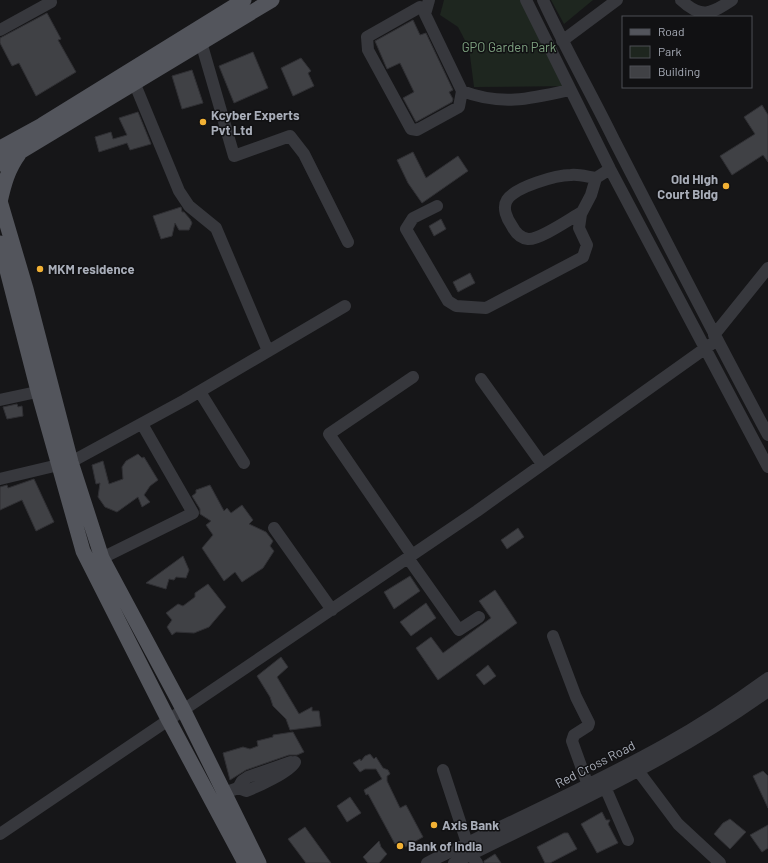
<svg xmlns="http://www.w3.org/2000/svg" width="768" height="863" viewBox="0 0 768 863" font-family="Barlow,sans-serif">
	<rect width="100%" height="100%" fill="#161618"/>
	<path fill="#1e261f" d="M 444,0 L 529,0 L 575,86 L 474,87 L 469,48 L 458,27 L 440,15 Z
		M 551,0 L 593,0 L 564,24 Z"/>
	<path fill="#404145" stroke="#303034" d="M 47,13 L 61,39 L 58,40 L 76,72 L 36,96 L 19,63 L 12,66 L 0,43 L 0,38 Z
		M 413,20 L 420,35 L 426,33 L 453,90 L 449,92 L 453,99 L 452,102 L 416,122 L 403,98 L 414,92 L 400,63 L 387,69 L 375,41 Z
		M 253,52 L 268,88 L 234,103 L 219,66 Z
		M 301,58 L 311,71 L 308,73 L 314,86 L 293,96 L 281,68 Z
		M 192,70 L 203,103 L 182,109 L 172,76 Z
		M 762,105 L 768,115 L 768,162 L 763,155 L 732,175 L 720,156 L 755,134 L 744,117 Z
		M 138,112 L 151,144 L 130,150 L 127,143 L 99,152 L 95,137 L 111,132 L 113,139 L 127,135 L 119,118 Z
		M 413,152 L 426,178 L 458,156 L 468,171 L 422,203 L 408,183 L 397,160 Z
		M 181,207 L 182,212 L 184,212 L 190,219 L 192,223 L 189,230 L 179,230 L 175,223 L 172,236 L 161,239 L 153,216 Z
		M 441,219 L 446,229 L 434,236 L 429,226 Z
		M 470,273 L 475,283 L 458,292 L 453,282 Z
		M 17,404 L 18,407 L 22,406 L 23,416 L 7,419 L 3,407 Z
		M 138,454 L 142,458 L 144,457 L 158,480 L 150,486 L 144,495 L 150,502 L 142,507 L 138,497 L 117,512 L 105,507 L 98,497 L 100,483 L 96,484 L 92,465 L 103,461 L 109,484 L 123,479 L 122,467 L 126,461 Z
		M 34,479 L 54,522 L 36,531 L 22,500 L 0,510 L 0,487 L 7,485 L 8,488 Z
		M 210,485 L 224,511 L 227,508 L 231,513 L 242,505 L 253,520 L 249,524 L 266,532 L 273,541 L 270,546 L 274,551 L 263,568 L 242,582 L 235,572 L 224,581 L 202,548 L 213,535 L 206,525 L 211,521 L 200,514 L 200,509 L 192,496 L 196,493 L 196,490 Z
		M 518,528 L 524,537 L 507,549 L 501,540 Z
		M 183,556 L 189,570 L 186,578 L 176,577 L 174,580 L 169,579 L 166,589 L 146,583 Z
		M 410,576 L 420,591 L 394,609 L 384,592 Z
		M 208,584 L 226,607 L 209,627 L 194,633 L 176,632 L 172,635 L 167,627 L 172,620 L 166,613 L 178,604 L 183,606 L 195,597 L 195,593 Z
		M 495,590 L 517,623 L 438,680 L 416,648 L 431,637 L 443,653 L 491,618 L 479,601 Z
		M 426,603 L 436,618 L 411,636 L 400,622 Z
		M 281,657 L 288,667 L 277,677 L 299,714 L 312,707 L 312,711 L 319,711 L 321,726 L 290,730 L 286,719 L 273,706 L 270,697 L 257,676 Z
		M 488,665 L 496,676 L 484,685 L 476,675 Z
		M 293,732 L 304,752 L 297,755 L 289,755 L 246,770 L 230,780 L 223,753 L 243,747 L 250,749 L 258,746 L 257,741 L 273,737 L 273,735 Z
		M 370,754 L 374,759 L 376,757 L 383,768 L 388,770 L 390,774 L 387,776 L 387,781 L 400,808 L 406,805 L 423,837 L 405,847 L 404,845 L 399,847 L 396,843 L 395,844 L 368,794 L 366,795 L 364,790 L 382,779 L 376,769 L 365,769 L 360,772 L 353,763 L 360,759 L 361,761 L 365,756 Z
		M 763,771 L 768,776 L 768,808 L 753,776 Z
		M 350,797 L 361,813 L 347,822 L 337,806 Z
		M 602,812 L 606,820 L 610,820 L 608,824 L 618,843 L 597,853 L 581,824 Z
		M 730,819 L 746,832 L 730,849 L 714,834 L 723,823 Z
		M 768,825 L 768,848 L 762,852 L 750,835 Z
		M 305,827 L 331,863 L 306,863 L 288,839 Z
		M 564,833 L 568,833 L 577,849 L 550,863 L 545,863 L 537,847 Z
		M 379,841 L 381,847 L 387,854 L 379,863 L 368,863 L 363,857 Z
		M 495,854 L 501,863 L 484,863 L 484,861 Z"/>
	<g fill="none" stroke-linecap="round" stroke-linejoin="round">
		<path stroke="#37383d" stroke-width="12" d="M 429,0 L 425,14 L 462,91 C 501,106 530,99 569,90
			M 526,0 L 610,169 L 768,467
			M 543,0 C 565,48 591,93 614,140 C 665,239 715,337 768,435
			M 681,0 C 701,19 711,14 732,0
			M 420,7 L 367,37 L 368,50 L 411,129 L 417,130 L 459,107 L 462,91
			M 0,30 L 51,2 L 50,0
			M 562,41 L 617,0
			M 201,42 L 234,156 L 290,136 L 304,154 L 348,242
			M 134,82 L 179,191 L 189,206 L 216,228 L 268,351
			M 437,206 L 413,218 L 406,229 L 448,301 L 456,306 L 486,308 L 583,257 L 587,245 L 579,228 L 581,214 L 591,195 L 596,178 L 610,169
			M 582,212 C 571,218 540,240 528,239 C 520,238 515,232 512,226 C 507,219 502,208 507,200 C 515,187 556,175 571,175 C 579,174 588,177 596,178
			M 714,335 L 768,268
			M 481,379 L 542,464
			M 200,392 L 244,463
			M 0,400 L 46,390
			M 0,479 L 71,462 L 185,400 L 345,306
			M 274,528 L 332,610
			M 412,555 L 329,434 L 413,377
			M 102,558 L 193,513 L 142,424
			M 408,558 L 459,630 L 479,617
			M 553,636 L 576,697 L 589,723 L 588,726 L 574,735 L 572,741 L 590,791
			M 633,764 L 678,824 L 720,863
			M 443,770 L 471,855 L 477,863
			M 605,787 L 628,840
			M 238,788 L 242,781 L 248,777 L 291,762
			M 224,793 L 238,788 L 246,791 C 257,787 290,772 295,762
			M 0,834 L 477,511 L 717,340
			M 427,863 C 506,823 587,788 664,745 C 700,725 735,702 768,678
			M 454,863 C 560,810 671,761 768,691"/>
		<path stroke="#53555c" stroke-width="15" d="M 0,148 L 42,125 L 244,0
			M 0,164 L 272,0
			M 0,201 L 26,289 L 71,462 L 102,558 L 184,711 L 259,863
			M 0,202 C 4,184 8,169 19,154
			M 0,243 L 38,391 L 83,551 L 169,721 L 245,863"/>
	</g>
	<g fill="#f2b134" stroke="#111113" stroke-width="1.5">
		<circle cx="203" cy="122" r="4"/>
		<circle cx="726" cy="186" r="4"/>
		<circle cx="40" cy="269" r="4"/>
		<circle cx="434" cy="825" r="4"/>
		<circle cx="400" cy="846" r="4"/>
	</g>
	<g text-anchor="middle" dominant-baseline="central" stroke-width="3" stroke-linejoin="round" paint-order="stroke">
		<g font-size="13" fill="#7fa381" stroke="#111113">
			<text x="509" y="47">GPO Garden Park</text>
		</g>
		<g font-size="13" font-weight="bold" fill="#a8adb8" stroke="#111113" text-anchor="start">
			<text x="211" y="115">Kcyber Experts<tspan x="211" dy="15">Pvt Ltd</tspan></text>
			<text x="718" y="179" text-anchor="end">Old High<tspan x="718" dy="15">Court Bldg</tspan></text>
			<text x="48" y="269">MKM residence</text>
			<text x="442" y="825">Axis Bank</text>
			<text x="408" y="846">Bank of India</text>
		</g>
		<g font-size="13" fill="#a8adb8" stroke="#111113">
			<text transform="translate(595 764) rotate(-27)">Red Cross Road</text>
		</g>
	</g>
	<rect x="622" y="16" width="130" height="72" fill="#111113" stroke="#4d4f55"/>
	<rect x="630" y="29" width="20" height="6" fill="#53555c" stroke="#4d4f55"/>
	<text x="658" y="36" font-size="12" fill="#a8adb8">Road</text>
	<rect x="630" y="46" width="20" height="12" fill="#1e261f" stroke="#4d4f55"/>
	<text x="658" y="56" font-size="12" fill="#a8adb8">Park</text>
	<rect x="630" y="66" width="20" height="12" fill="#404145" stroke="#4d4f55"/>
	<text x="658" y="76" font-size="12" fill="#a8adb8">Building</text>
</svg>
